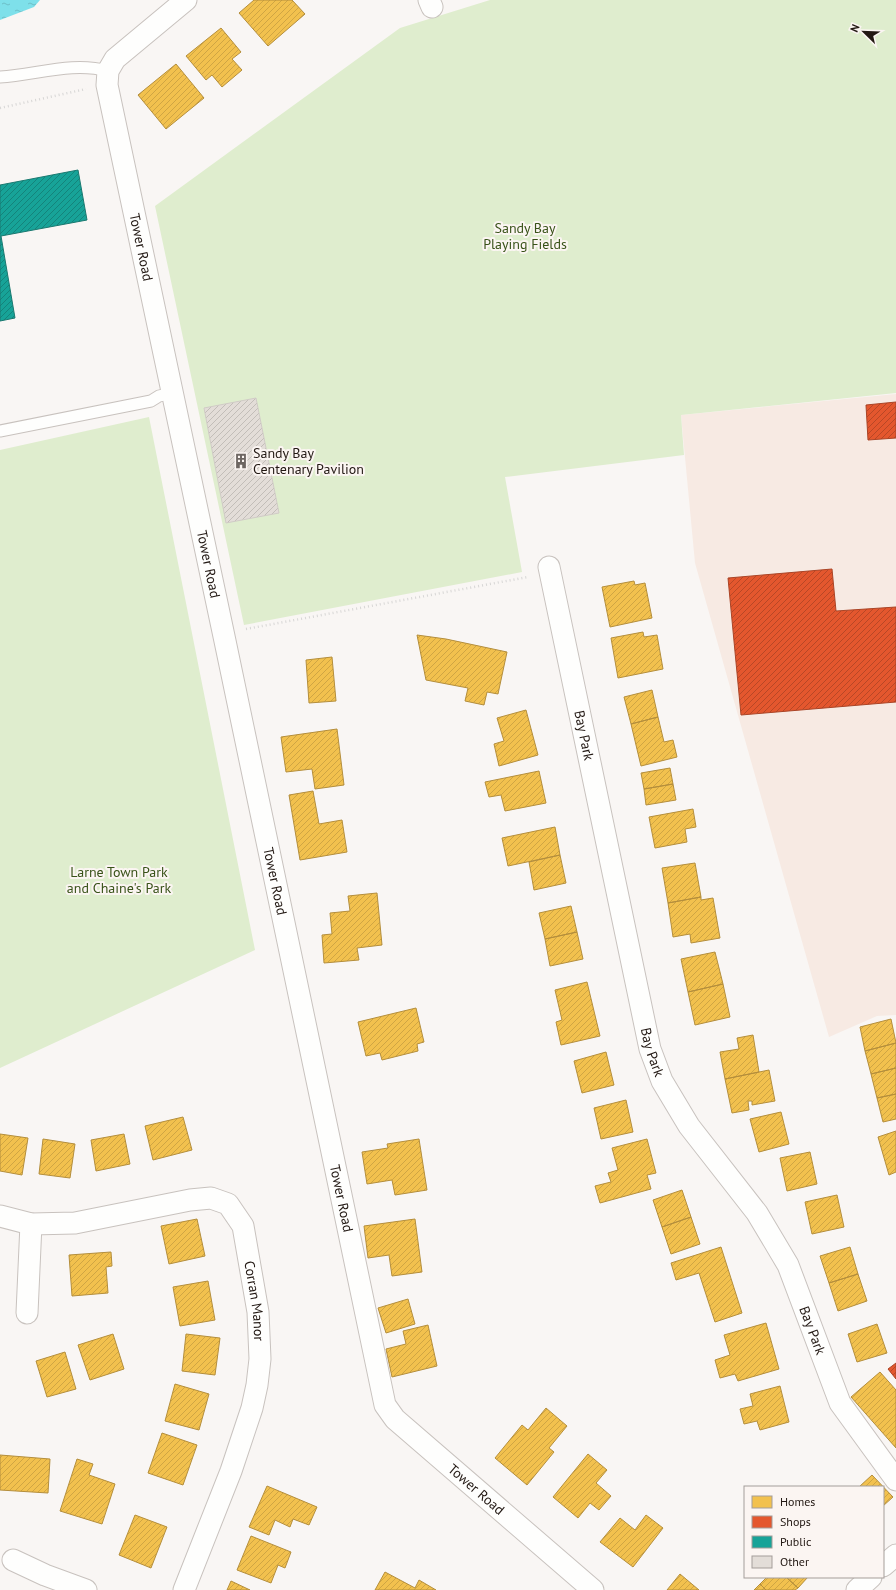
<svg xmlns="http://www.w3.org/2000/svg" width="896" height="1590" viewBox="0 0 896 1590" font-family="'PT Sans',sans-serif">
	<defs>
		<pattern id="water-ripples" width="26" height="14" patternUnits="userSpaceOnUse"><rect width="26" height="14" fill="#7ee0ea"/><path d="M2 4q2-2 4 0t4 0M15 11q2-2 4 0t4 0" fill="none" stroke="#6dbfc8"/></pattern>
		<pattern id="homes-hatch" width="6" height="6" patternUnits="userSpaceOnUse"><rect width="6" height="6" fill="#f2c14e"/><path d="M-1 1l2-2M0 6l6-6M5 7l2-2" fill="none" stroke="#cfa543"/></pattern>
		<pattern id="shops-hatch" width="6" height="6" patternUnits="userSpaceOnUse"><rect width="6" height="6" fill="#e4572e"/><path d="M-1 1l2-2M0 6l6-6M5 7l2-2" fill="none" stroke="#b84726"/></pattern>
		<pattern id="public-hatch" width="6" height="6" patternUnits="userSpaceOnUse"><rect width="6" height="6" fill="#17a398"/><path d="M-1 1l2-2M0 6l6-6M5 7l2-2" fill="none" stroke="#14847b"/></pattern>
		<pattern id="building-hatch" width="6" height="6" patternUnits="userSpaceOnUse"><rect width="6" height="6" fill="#e3ddd8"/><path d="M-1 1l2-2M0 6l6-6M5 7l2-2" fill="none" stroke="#c2bdb8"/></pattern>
	</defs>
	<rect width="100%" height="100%" fill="#f9f6f4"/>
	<path fill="#f7eae3" d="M 896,394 L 896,1015 L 877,1016 L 829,1037 L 695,563 L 681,415 Z"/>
	<path fill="#dfedce" d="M 490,0 L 896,0 L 896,393 L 681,415 L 684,455 L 505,477 L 522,572 L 244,625 L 155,206 L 400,28 Z
		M 149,417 L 255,950 L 0,1068 L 0,450 Z"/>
	<path fill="url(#water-ripples)" d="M 0,0 L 40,0 L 34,7 L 0,20 Z"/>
	<path fill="url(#homes-hatch)" stroke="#b48e3c" d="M 254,0 L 292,0 L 305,14 L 268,46 L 239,13 Z
		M 221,28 L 241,52 L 232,59 L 242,70 L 222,87 L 212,75 L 206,80 L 186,56 Z
		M 176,64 L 204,98 L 166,129 L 138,95 Z
		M 634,581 L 635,585 L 645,583 L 652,618 L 610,627 L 602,587 Z
		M 643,632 L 644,637 L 657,635 L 663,669 L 618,678 L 611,638 Z
		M 417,635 L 446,639 L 507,652 L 498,694 L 487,692 L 484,705 L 465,701 L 468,688 L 426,680 Z
		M 332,657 L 336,701 L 309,703 L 306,660 Z
		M 652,690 L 658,717 L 631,724 L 624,697 Z
		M 526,710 L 538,755 L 499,766 L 494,744 L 504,741 L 497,718 Z
		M 658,717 L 664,742 L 673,740 L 677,757 L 641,766 L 631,724 Z
		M 337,729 L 344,785 L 315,789 L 312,769 L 286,772 L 281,737 Z
		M 670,768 L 673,784 L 644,789 L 641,773 Z
		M 539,771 L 546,803 L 505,811 L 501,795 L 489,797 L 485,782 Z
		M 673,784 L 676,800 L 646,805 L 644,789 Z
		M 313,791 L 319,824 L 342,820 L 347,852 L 300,860 L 289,795 Z
		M 693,809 L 696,827 L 685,829 L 687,842 L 655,848 L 649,817 Z
		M 555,827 L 560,855 L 508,866 L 502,838 Z
		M 560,855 L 566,883 L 534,890 L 529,862 Z
		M 695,863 L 701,897 L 668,903 L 662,868 Z
		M 377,893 L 382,945 L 357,948 L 359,960 L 324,963 L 322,935 L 332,934 L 330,913 L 350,911 L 348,896 Z
		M 701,897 L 701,900 L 713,898 L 720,938 L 691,943 L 690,934 L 673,937 L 668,903 Z
		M 571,906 L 577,932 L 545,939 L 539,913 Z
		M 577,932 L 583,959 L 550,966 L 545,939 Z
		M 715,952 L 723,984 L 688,992 L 681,959 Z
		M 587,982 L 600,1036 L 561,1045 L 556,1022 L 562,1020 L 555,990 Z
		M 723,984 L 730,1017 L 695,1025 L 688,992 Z
		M 416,1008 L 424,1042 L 417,1044 L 418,1051 L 382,1060 L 380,1053 L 366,1056 L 358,1022 Z
		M 891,1019 L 896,1043 L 865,1051 L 860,1027 Z
		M 753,1035 L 759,1072 L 725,1079 L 720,1052 L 739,1049 L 737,1038 Z
		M 896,1043 L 896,1068 L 871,1074 L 865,1051 Z
		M 606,1052 L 614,1085 L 582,1093 L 574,1061 Z
		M 896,1068 L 896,1094 L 877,1098 L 871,1074 Z
		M 769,1070 L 775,1101 L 752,1105 L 752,1101 L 748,1101 L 749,1110 L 732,1113 L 725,1079 Z
		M 896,1094 L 896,1119 L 883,1122 L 877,1098 Z
		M 626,1100 L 633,1132 L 601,1139 L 594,1108 Z
		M 781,1112 L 789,1144 L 759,1152 L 750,1119 Z
		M 183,1117 L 192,1150 L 153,1160 L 145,1126 Z
		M 896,1131 L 896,1172 L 889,1175 L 878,1137 Z
		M 0,1134 L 28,1138 L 22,1175 L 0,1171 Z
		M 124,1134 L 130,1164 L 96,1171 L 91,1140 Z
		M 43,1139 L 75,1144 L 70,1178 L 39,1174 Z
		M 419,1139 L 427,1190 L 395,1195 L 392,1180 L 367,1184 L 362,1152 L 388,1148 L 387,1144 Z
		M 647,1139 L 656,1173 L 647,1175 L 651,1189 L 600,1203 L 595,1186 L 611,1182 L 608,1173 L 618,1170 L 612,1148 Z
		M 810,1152 L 817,1184 L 787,1191 L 780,1158 Z
		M 682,1190 L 691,1217 L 662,1227 L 653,1200 Z
		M 837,1195 L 844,1227 L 812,1234 L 805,1202 Z
		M 691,1217 L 700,1244 L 671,1254 L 662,1227 Z
		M 197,1219 L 205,1256 L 169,1264 L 161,1226 Z
		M 415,1219 L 422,1272 L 392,1276 L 389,1255 L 368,1258 L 364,1226 Z
		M 721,1247 L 742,1313 L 715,1322 L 699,1273 L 676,1280 L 671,1263 Z
		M 850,1247 L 858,1274 L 829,1283 L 820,1256 Z
		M 111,1252 L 112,1266 L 106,1267 L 108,1293 L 72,1296 L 69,1255 Z
		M 858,1274 L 867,1301 L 838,1311 L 829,1283 Z
		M 208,1281 L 215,1320 L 180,1326 L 173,1287 Z
		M 408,1299 L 415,1324 L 386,1333 L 378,1308 Z
		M 766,1323 L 779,1369 L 738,1381 L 735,1374 L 720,1378 L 715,1360 L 730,1355 L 724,1335 Z
		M 877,1324 L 887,1353 L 857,1362 L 848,1334 Z
		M 428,1325 L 437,1366 L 392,1377 L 386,1349 L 406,1344 L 403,1331 Z
		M 113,1334 L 124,1369 L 90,1380 L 78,1345 Z
		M 186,1334 L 220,1338 L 215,1375 L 182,1371 Z
		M 65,1352 L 76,1389 L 47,1397 L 36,1361 Z
		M 880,1372 L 896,1390 L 896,1448 L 851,1397 Z
		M 175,1384 L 209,1394 L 199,1430 L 165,1421 Z
		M 780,1386 L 789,1422 L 760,1430 L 757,1421 L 744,1424 L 740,1409 L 753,1406 L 750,1394 Z
		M 546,1408 L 567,1426 L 549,1448 L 554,1452 L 527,1485 L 495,1458 L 522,1425 L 528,1430 Z
		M 162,1433 L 197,1445 L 183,1485 L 148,1473 Z
		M 588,1454 L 607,1470 L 596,1483 L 611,1496 L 599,1510 L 590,1503 L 578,1518 L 553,1497 Z
		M 0,1455 L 50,1459 L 48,1493 L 0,1490 Z
		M 77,1459 L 93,1464 L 89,1475 L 115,1484 L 102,1524 L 60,1511 Z
		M 872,1475 L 893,1497 L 883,1506 L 883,1487 L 859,1487 Z
		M 267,1486 L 317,1507 L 309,1525 L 293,1519 L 290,1527 L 275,1520 L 269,1535 L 249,1527 Z
		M 135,1515 L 167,1527 L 151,1568 L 119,1555 Z
		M 646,1515 L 663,1528 L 633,1567 L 600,1542 L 620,1518 L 635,1530 Z
		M 251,1536 L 291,1552 L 285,1568 L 278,1565 L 271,1583 L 237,1570 Z
		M 385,1572 L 415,1588 L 419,1580 L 436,1590 L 375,1590 Z
		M 680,1574 L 699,1590 L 667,1590 Z
		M 767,1577 L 786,1577 L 798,1588 L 795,1590 L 766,1590 L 760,1584 Z
		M 786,1577 L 808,1577 L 798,1588 Z
		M 231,1581 L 250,1590 L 227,1590 Z
		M 760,1584 L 766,1590 L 754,1590 Z"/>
	<path fill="url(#shops-hatch)" stroke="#aa4426" d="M 896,402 L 896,438 L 868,440 L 866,405 Z
		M 832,569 L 836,611 L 896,607 L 896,702 L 741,715 L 728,578 Z
		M 896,1363 L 896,1379 L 888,1369 Z"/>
	<path fill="url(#public-hatch)" stroke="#1a7970" d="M 78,170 L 87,220 L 1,236 L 15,318 L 0,321 L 0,185 Z"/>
	<path fill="url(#building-hatch)" stroke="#d0cbc6" d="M 256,398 L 279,513 L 226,523 L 204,408 Z"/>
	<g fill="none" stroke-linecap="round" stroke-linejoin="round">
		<defs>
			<path id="service" d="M 0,77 C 36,75 72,61 108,71
				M 0,431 L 151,401 L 159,396 L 173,393"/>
			<g id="minor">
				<path id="s1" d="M 186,0 L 115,59 L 108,71 L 107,85 L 225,641 L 385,1405 L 395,1419 L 593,1590"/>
				<path d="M 429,0 L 432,7"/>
				<path id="s2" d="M 549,567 L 650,1049 L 662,1081 L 689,1126 L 757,1213 L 788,1265 L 840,1403 L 896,1480"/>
				<path id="s3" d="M 0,1216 L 31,1224 L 75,1223 L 190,1200 L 211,1198 L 228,1204 L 243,1226 L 258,1312 L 260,1359 L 257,1385 L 252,1408 L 231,1471 L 184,1590"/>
				<path d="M 27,1313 L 31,1224"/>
				<path d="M 13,1560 L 45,1575 L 86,1590"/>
				<path d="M 883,1566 L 896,1555"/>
				<path d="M 857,1590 L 871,1577"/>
			</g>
		</defs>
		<use href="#service" stroke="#c8c2be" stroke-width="13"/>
		<use href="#minor" stroke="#c8c2be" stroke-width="23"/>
		<path stroke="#d7d6d5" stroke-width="2.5" stroke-dasharray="1 3" stroke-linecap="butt" d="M 0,108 L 86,89
			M 246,629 L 528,577"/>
		<use href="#service" stroke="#fefefd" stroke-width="11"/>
		<use href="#minor" stroke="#fefefd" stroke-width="21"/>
	</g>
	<defs>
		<symbol id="building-bare" viewBox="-9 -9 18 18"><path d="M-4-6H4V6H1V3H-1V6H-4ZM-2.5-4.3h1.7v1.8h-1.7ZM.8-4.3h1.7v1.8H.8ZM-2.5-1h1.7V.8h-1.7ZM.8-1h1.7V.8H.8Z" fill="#6d6662" stroke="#fbf5f2" stroke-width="2.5" paint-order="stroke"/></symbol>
	</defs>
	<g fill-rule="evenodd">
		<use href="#building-bare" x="230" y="450" width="22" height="22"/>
	</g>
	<g text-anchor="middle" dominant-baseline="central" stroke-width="4" stroke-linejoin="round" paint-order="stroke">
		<g font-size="14" fill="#385218" stroke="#fbf5f2">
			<text x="525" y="228">Sandy Bay<tspan x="525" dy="16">Playing Fields</tspan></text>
			<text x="119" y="872">Larne Town Park<tspan x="119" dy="16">and Chaine's Park</tspan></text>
		</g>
		<g font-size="14" fill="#221813" stroke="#fbf5f2">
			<text stroke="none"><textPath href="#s1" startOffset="286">Tower Road</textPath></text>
			<text stroke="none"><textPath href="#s1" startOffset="610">Tower Road</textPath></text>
			<text stroke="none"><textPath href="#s2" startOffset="172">Bay Park</textPath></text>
			<text stroke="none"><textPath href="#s1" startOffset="934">Tower Road</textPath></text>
			<text stroke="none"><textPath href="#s2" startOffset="496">Bay Park</textPath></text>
			<text stroke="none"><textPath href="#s1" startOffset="1258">Tower Road</textPath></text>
			<text stroke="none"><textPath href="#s3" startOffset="335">Corran Manor</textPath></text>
			<text stroke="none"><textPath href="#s2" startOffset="820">Bay Park</textPath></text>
			<text stroke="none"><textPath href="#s1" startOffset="1594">Tower Road</textPath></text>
		</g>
		<g font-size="14" fill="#221813" stroke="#fbf5f2" text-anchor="start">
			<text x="253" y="453">Sandy Bay<tspan x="253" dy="16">Centenary Pavilion</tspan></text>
		</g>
	</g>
	<rect x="744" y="1486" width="140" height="92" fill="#fbf5f2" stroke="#a49d99"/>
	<rect x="752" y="1496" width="20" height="12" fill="#f2c14e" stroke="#a49d99"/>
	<text x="780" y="1506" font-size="12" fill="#221813">Homes</text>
	<rect x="752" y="1516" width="20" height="12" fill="#e4572e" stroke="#a49d99"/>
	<text x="780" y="1526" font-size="12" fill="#221813">Shops</text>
	<rect x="752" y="1536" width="20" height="12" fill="#17a398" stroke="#a49d99"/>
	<text x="780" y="1546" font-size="12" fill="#221813">Public</text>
	<rect x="752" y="1556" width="20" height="12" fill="#e3ddd8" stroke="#a49d99"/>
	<text x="780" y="1566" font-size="12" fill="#221813">Other</text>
	<g transform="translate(864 32) rotate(293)" stroke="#fbf5f2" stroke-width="3" paint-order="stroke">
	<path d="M0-3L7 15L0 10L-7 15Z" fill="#221813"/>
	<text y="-6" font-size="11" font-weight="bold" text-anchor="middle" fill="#221813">N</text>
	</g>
</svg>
